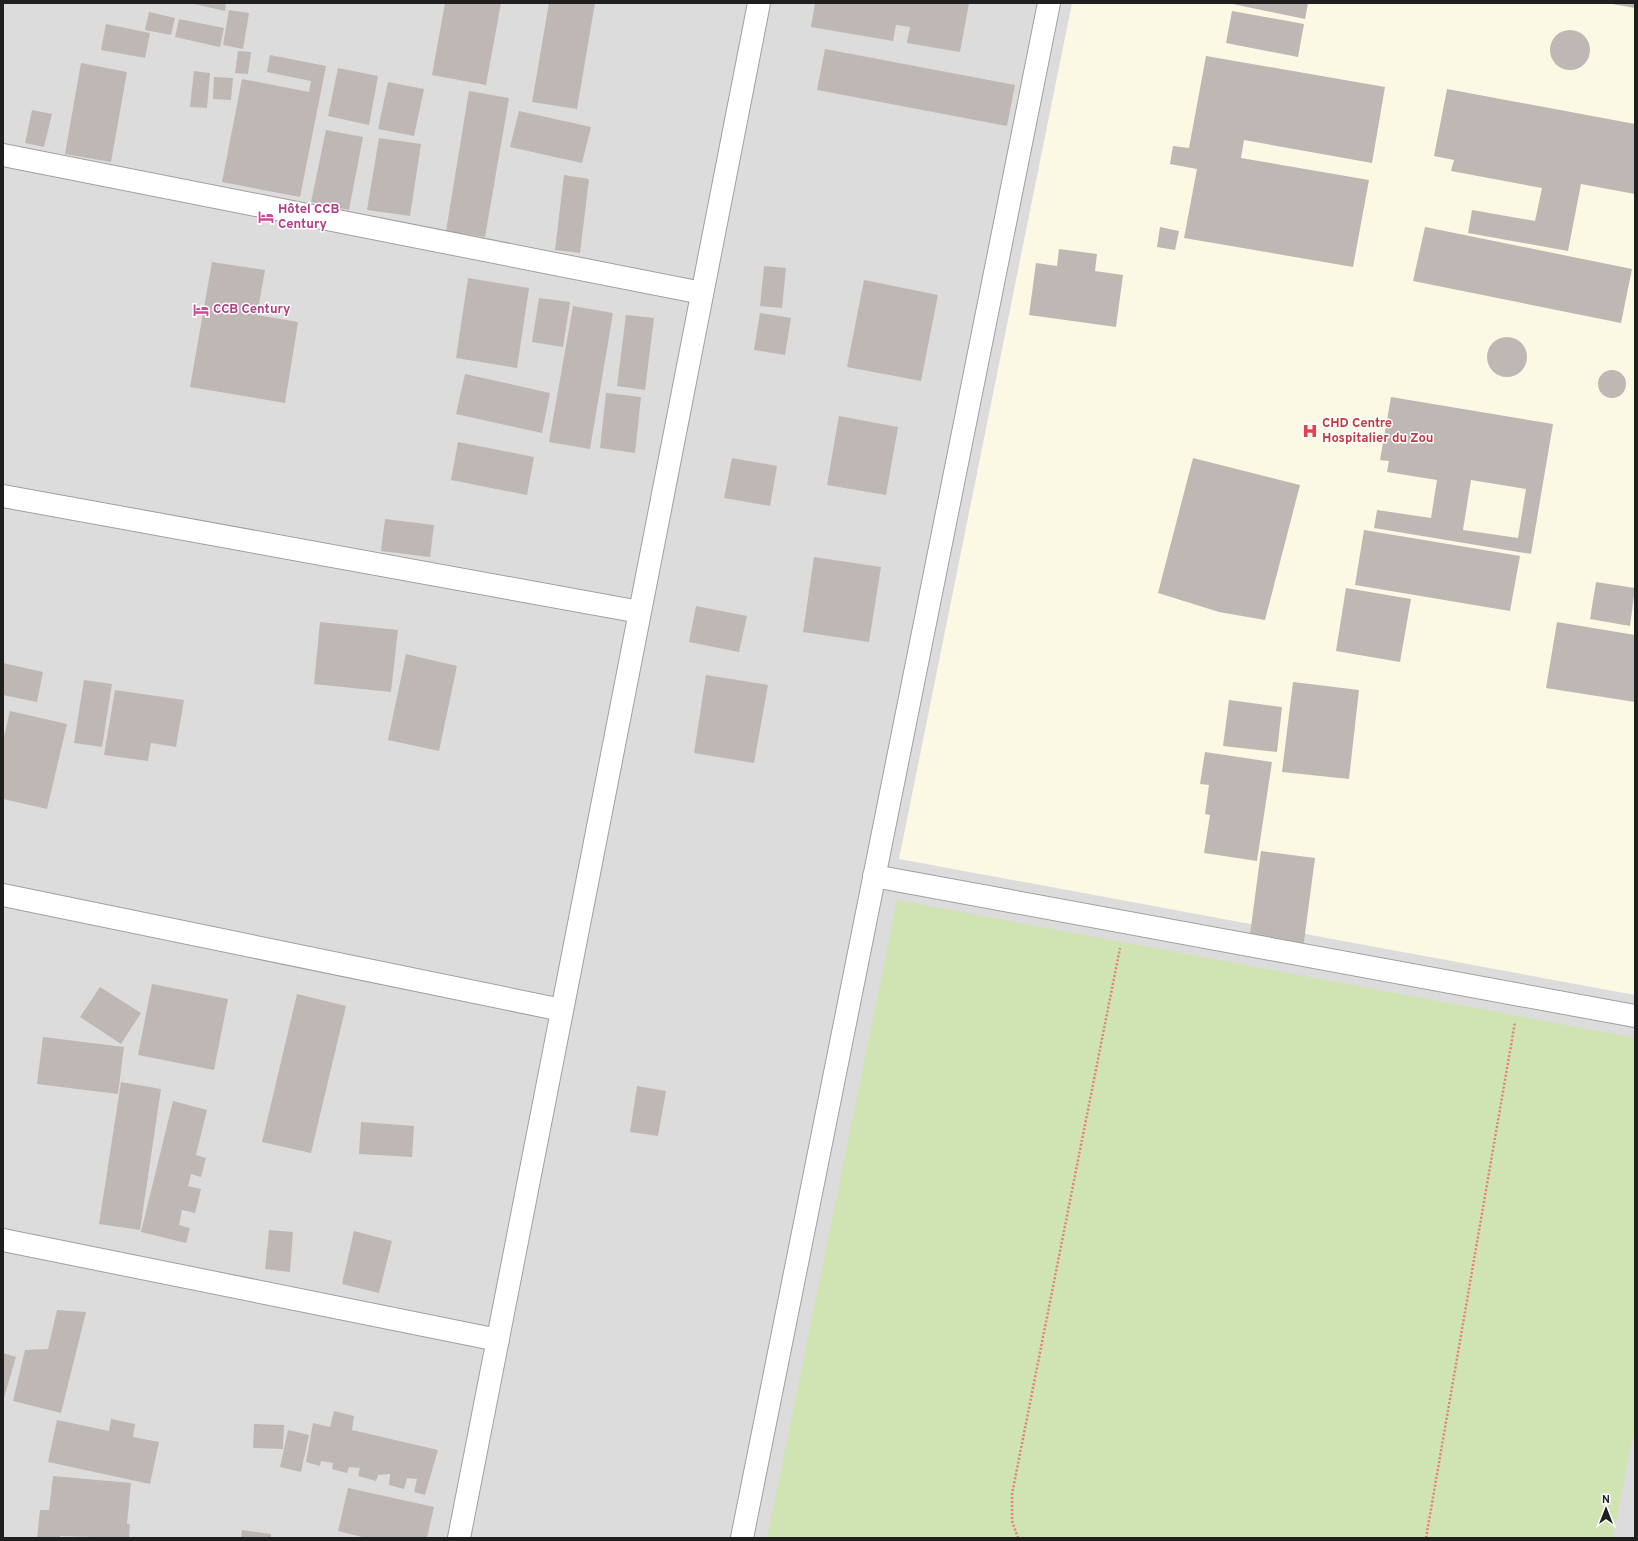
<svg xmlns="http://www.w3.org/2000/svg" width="1638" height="1541" viewBox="0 0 1638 1541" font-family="Overpass,sans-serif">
	<rect width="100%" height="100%" fill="#efebe7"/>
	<path fill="#dddcdc" d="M 3,3 L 1635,3 L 1635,1538 L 3,1538 Z"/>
	<path fill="#fbf9e3" d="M 1072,3 L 1635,3 L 1635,995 L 899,859 Z"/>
	<path fill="#cfe3b3" d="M 897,900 L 1635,1038 L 1635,1425 L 1613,1538 L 767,1538 Z"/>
	<path fill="#bfb7b4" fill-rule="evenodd" d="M 190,3 L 226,3 L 225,11 Z
		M 445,3 L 501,3 L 486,85 L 432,75 Z
		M 549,3 L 595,3 L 577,109 L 532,102 Z
		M 815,3 L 969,3 L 960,52 L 907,43 L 910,27 L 896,25 L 893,41 L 811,27 Z
		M 1228,3 L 1308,3 L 1305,19 Z
		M 1612,3 L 1635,3 L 1635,8 L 1612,4 Z
		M 229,10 L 249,13 L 243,49 L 223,45 Z
		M 1232,11 L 1304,24 L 1298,57 L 1226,43 Z
		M 149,12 L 175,18 L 171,35 L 145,30 Z
		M 179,19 L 224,28 L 220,47 L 175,37 Z
		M 106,24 L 150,33 L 145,58 L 101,50 Z
		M1550 50a20 20 0 1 1 40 0a20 20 0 1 1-40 0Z
		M 825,49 L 1015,85 L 1007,126 L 817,90 Z
		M 238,51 L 251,52 L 248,74 L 235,73 Z
		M 270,55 L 326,66 L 300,197 L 222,182 L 242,79 L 309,92 L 311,81 L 267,72 Z
		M 1206,56 L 1385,87 L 1372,163 L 1244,140 L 1241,158 L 1369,180 L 1353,267 L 1184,238 L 1197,169 L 1170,164 L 1173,146 L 1189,148 Z
		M 81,63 L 127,72 L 111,162 L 65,154 Z
		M 338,68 L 378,76 L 369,125 L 328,116 Z
		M 194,71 L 210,73 L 207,108 L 190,107 Z
		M 214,77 L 233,78 L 231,100 L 213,99 Z
		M 388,82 L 424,89 L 414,136 L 378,129 Z
		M 1447,89 L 1635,124 L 1635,194 L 1581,184 L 1568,251 L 1468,233 L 1472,210 L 1535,221 L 1542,188 L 1451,171 L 1454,160 L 1434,156 Z
		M 469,91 L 509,98 L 485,237 L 446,231 Z
		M 32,110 L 52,114 L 44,147 L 25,143 Z
		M 519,111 L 591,127 L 582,163 L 510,147 Z
		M 326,130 L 363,137 L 349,210 L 311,202 Z
		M 379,138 L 421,144 L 410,216 L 367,210 Z
		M 564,175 L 589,179 L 580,253 L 555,250 Z
		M 1160,227 L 1179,231 L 1175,250 L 1157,247 Z
		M 1425,227 L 1632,269 L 1621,323 L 1413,281 Z
		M 1059,249 L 1097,254 L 1095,271 L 1123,275 L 1116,327 L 1029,315 L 1036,263 L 1057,266 Z
		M 212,262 L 265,270 L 257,315 L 298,322 L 285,403 L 190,387 Z
		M 764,266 L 786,268 L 782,308 L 760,306 Z
		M 468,278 L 529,288 L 517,368 L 456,358 Z
		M 864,280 L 938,295 L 921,381 L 847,367 Z
		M 539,298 L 570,302 L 563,347 L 532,342 Z
		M 573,306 L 613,313 L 590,449 L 549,442 Z
		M 760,313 L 791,318 L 785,355 L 754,350 Z
		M 626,315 L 654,318 L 645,390 L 617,386 Z
		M1487 357a20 20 0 1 1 40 0a20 20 0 1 1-40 0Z
		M1598 384a14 14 0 1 1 28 0a14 14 0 1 1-28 0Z
		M 465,374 L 550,393 L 542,433 L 456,414 Z
		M 606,393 L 641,397 L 635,453 L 600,448 Z
		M 1391,397 L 1553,424 L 1531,554 L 1374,528 L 1377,510 L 1431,518 L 1437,480 L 1387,472 L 1389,461 L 1380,460 ZM 1471,480 L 1526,489 L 1518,538 L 1463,530 Z
		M 839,416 L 898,427 L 886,495 L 827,485 Z
		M 458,442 L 534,457 L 527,495 L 451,480 Z
		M 732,458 L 777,466 L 770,506 L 724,498 Z
		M 1193,458 L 1300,485 L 1265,620 L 1219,612 L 1158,593 Z
		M 385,519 L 434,525 L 430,557 L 381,551 Z
		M 1364,530 L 1520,556 L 1510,611 L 1355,585 Z
		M 814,557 L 881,567 L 869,642 L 803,632 Z
		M 1596,582 L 1635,588 L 1630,626 L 1590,619 Z
		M 1346,588 L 1411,599 L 1400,662 L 1336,651 Z
		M 696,606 L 747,616 L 739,652 L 689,642 Z
		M 320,622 L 398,630 L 391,692 L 314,684 Z
		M 1557,622 L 1635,635 L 1635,702 L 1546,688 Z
		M 406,654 L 457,666 L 439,751 L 388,740 Z
		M 3,663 L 43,672 L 37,702 L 3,695 Z
		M 706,675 L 768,685 L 754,763 L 694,753 Z
		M 84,680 L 112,684 L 102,747 L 74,743 Z
		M 1293,682 L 1359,690 L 1349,779 L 1282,772 Z
		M 115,690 L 184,700 L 176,747 L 151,743 L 148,761 L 104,755 Z
		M 1229,700 L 1282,707 L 1277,752 L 1223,746 Z
		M 10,711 L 67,724 L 47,809 L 3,799 L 3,741 Z
		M 1205,752 L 1272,762 L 1257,861 L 1204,853 L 1210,815 L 1205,814 L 1209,785 L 1200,784 Z
		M 1261,851 L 1315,858 L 1303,949 L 1249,942 Z
		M 152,984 L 228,999 L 214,1070 L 138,1055 Z
		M 100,987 L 141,1013 L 121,1044 L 80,1017 Z
		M 297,994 L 346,1006 L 311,1153 L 262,1142 Z
		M 43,1037 L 124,1047 L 118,1094 L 37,1084 Z
		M 121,1082 L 161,1089 L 140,1230 L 99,1224 Z
		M 637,1086 L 666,1091 L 658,1136 L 630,1132 Z
		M 173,1101 L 207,1110 L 196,1155 L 206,1158 L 201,1177 L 191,1174 L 188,1186 L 201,1189 L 195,1213 L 182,1210 L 179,1225 L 190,1228 L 186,1243 L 141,1232 Z
		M 361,1122 L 414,1126 L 412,1157 L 359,1154 Z
		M 269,1230 L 293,1232 L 290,1272 L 265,1269 Z
		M 354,1231 L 392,1241 L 379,1293 L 342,1284 Z
		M 57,1310 L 86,1312 L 61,1413 L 13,1401 L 25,1350 L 48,1349 Z
		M 3,1353 L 16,1357 L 3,1401 Z
		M 334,1411 L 354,1416 L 352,1430 L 438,1450 L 425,1495 L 414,1492 L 417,1479 L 407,1478 L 404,1489 L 389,1485 L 390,1474 L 378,1475 L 376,1481 L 358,1476 L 360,1468 L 349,1467 L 347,1473 L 332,1469 L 333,1463 L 321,1461 L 320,1466 L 306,1462 L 313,1423 L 330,1427 Z
		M 111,1419 L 135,1424 L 133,1437 L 159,1442 L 150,1484 L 48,1462 L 57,1420 L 109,1431 Z
		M 254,1424 L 284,1425 L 283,1449 L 253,1448 Z
		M 288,1430 L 309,1435 L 301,1472 L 280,1467 Z
		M 53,1476 L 131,1483 L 127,1524 L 130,1524 L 129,1538 L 60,1536 L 60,1538 L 37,1538 L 40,1510 L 49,1510 Z
		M 348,1488 L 434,1507 L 427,1538 L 366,1538 L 338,1531 Z
		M 242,1530 L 271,1534 L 271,1538 L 241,1538 Z"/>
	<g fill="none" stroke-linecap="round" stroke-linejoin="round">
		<defs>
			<path id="minor" d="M 3,155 L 702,293
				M 3,496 L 640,612
				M 874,876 L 1635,1016
				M 3,895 L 562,1010
				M 3,1240 L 498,1340
				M 459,1538 L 759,3
				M 742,1538 L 1049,3"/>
		</defs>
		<use href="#minor" stroke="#a0a0a0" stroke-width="24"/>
		<path stroke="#e97e7d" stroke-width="2.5" stroke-dasharray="2 2" stroke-linecap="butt" d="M 1018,1538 L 1012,1521 L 1012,1494 L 1120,948
			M 1426,1538 L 1515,1022"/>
		<use href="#minor" stroke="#fff" stroke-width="22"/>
	</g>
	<defs>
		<symbol id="hotel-bare" viewBox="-9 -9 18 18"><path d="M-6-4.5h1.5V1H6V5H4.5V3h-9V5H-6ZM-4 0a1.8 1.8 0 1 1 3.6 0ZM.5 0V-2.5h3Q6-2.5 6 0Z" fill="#d1479c" stroke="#fff" stroke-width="2.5" paint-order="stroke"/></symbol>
		<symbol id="hospital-bare" viewBox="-9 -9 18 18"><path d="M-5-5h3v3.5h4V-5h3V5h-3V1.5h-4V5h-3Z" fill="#e0444e" stroke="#fff" stroke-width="2.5" paint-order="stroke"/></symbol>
	</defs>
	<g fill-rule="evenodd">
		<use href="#hotel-bare" x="255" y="206" width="22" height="22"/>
		<use href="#hotel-bare" x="190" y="299" width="22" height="22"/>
		<use href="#hospital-bare" x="1299" y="420" width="22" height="22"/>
	</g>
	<g text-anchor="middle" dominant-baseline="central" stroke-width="3" stroke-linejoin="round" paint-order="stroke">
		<g font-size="13" font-weight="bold" fill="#b23c85" stroke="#fff" text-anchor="start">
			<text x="278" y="210">Hôtel CCB<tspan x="278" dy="15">Century</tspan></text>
			<text x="213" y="310">CCB Century</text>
		</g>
		<g font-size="13" font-weight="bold" fill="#be3a42" stroke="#fff" text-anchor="start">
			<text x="1322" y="424">CHD Centre<tspan x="1322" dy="15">Hospitalier du Zou</tspan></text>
		</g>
	</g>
	<rect width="1638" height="1541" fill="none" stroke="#1f1f1f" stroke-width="8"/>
	<g transform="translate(1606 1509)" stroke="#ffffff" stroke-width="3" paint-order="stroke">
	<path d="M0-3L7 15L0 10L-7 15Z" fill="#1f1f1f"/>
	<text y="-6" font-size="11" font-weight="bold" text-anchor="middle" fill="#1f1f1f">N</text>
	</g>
</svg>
